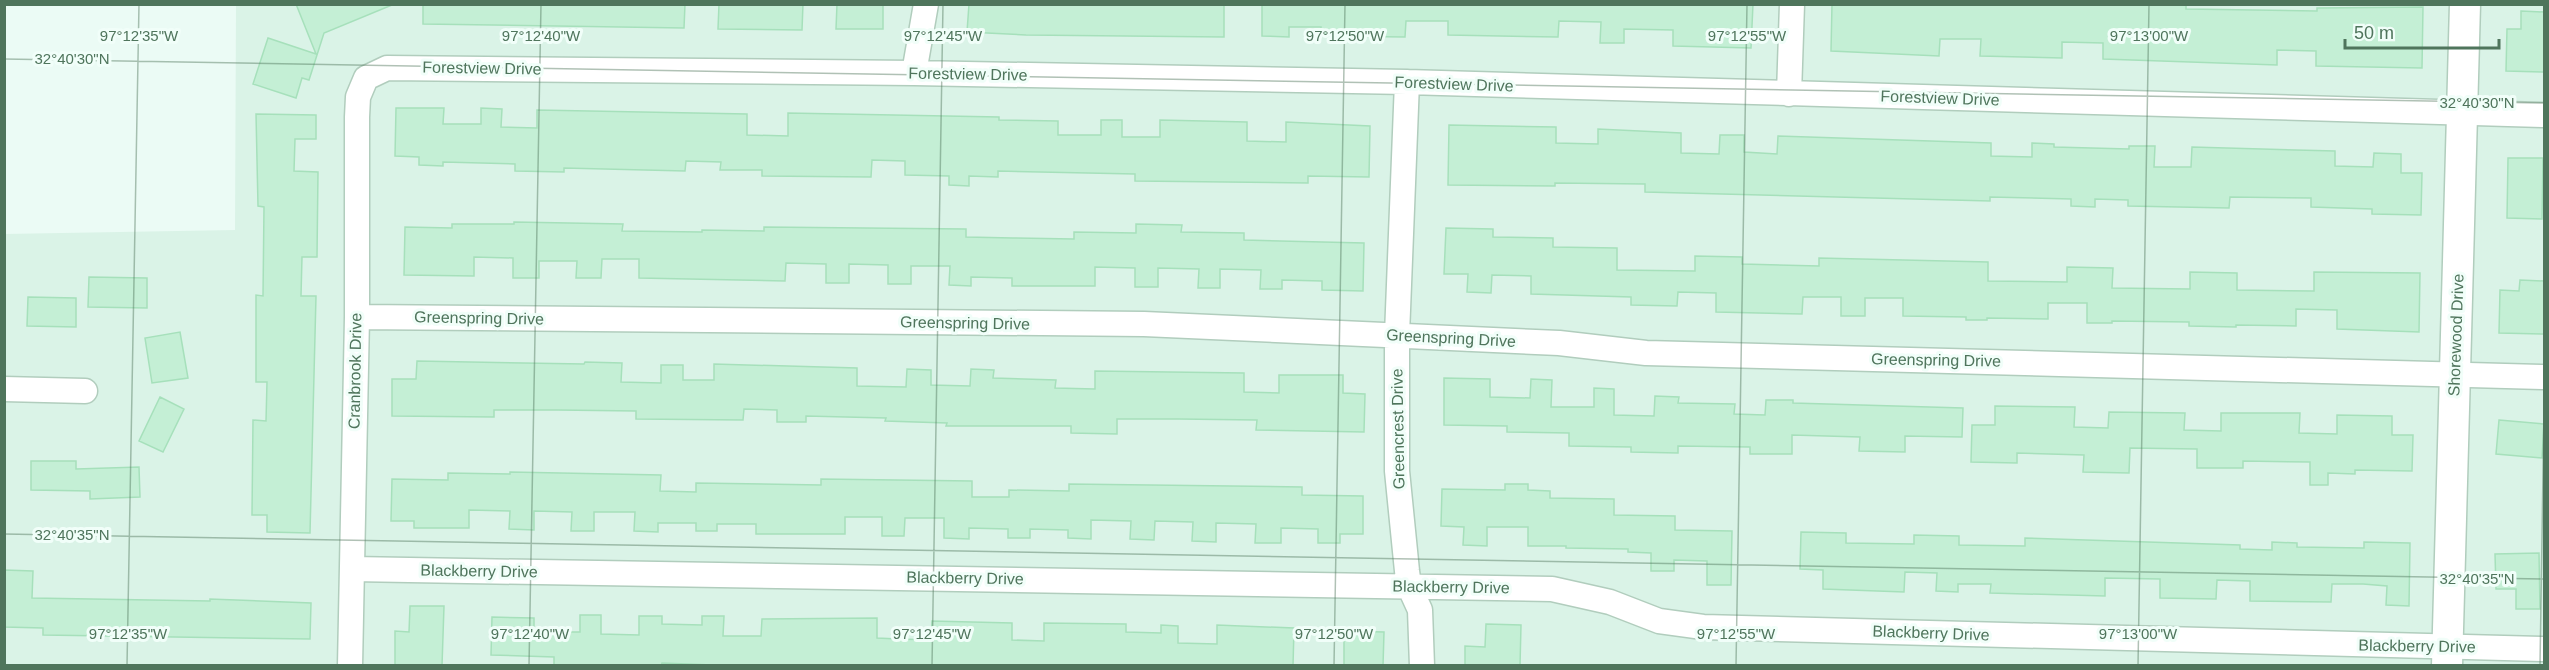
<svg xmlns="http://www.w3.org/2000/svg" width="2549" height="670" viewBox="0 0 2549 670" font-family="Helvetica,sans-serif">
	<rect width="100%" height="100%" fill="#ebfbf5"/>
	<path fill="#daf3e7" d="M 236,5 L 2544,5 L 2544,665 L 5,665 L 4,234 L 235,230 Z"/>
	<path fill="#c4efd5" stroke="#a6e0bb" stroke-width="1.5" d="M 296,4 L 392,4 L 392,5 L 324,33 L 309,80 L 302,78 L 296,98 L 253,84 L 268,38 L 316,54 Z
		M 423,4 L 685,4 L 684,28 L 423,24 Z
		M 719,4 L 803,4 L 802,30 L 718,29 Z
		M 837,4 L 883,4 L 883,29 L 836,29 Z
		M 969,4 L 1224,4 L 1224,37 L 1026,35 L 967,32 Z
		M 1262,4 L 1753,4 L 1751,48 L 1673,46 L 1673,30 L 1624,29 L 1624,43 L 1600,43 L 1601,22 L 1559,21 L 1558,37 L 1448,35 L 1448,21 L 1406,21 L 1405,37 L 1321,36 L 1321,27 L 1289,27 L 1289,37 L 1262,36 Z
		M 1832,4 L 2186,4 L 2186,9 L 2317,11 L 2317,8 L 2423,7 L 2422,68 L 2316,66 L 2316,51 L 2277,50 L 2277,65 L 2103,59 L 2103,43 L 2062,42 L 2062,58 L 1980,56 L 1981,39 L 1940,39 L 1939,56 L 1831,51 Z
		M 2521,11 L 2544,12 L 2544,72 L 2506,71 L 2507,29 L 2521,29 Z
		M 396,108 L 444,108 L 443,124 L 481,124 L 481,108 L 502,109 L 501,127 L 537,128 L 537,110 L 747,114 L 747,135 L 788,136 L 788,113 L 999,117 L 999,120 L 1058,121 L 1058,135 L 1101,135 L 1101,120 L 1122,120 L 1122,137 L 1160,137 L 1160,120 L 1247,122 L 1247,141 L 1286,142 L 1286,122 L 1370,126 L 1369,177 L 1308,176 L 1308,183 L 1135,181 L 1135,174 L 998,171 L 998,177 L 969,176 L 969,186 L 949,185 L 949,176 L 905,175 L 905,161 L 872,160 L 871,177 L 762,176 L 762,170 L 720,170 L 721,162 L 686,161 L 685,171 L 564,168 L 564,172 L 515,171 L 515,164 L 443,162 L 443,166 L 419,165 L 419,157 L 395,156 Z
		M 256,114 L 316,115 L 316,139 L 295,139 L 294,171 L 318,172 L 317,257 L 302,257 L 301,296 L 316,296 L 310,533 L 267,532 L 267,515 L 252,515 L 253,420 L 266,421 L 267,382 L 256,382 L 256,295 L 263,296 L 264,207 L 258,206 Z
		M 1449,125 L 1556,127 L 1556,143 L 1598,144 L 1598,129 L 1681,133 L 1681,153 L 1719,154 L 1720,135 L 1744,135 L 1744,152 L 1777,154 L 1778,136 L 1991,143 L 1991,156 L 2032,157 L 2032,143 L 2054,144 L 2054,147 L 2129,149 L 2129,146 L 2155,146 L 2154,167 L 2191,167 L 2192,147 L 2335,151 L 2335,166 L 2373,167 L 2374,153 L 2401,154 L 2401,173 L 2422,173 L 2421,215 L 2372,214 L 2372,209 L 2311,207 L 2311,198 L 2230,197 L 2229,208 L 2128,206 L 2128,200 L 2095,199 L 2095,207 L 2071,206 L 2071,199 L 1990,197 L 1990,201 L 1645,192 L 1645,184 L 1555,183 L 1555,186 L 1448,185 Z
		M 2508,158 L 2543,158 L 2542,219 L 2507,218 Z
		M 514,222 L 623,224 L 622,231 L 702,232 L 702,230 L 764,231 L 764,227 L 966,229 L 966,237 L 1013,238 L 1074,239 L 1074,232 L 1136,233 L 1136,224 L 1182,225 L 1181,232 L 1244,233 L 1244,240 L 1364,243 L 1363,291 L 1322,290 L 1322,281 L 1282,280 L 1282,289 L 1260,289 L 1261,270 L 1220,269 L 1220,288 L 1198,288 L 1199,269 L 1158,268 L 1158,287 L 1135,287 L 1135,268 L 1095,267 L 1095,286 L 1012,286 L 1012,278 L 971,277 L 971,286 L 949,285 L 950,266 L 911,266 L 911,284 L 888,284 L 888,265 L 849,264 L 849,283 L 826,283 L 826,264 L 786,263 L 785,281 L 639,278 L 639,259 L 602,259 L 601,278 L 576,278 L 577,261 L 539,261 L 539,278 L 513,278 L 513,258 L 474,257 L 474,276 L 404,275 L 405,227 L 452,228 L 452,224 L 514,224 Z
		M 1446,228 L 1493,229 L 1493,237 L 1553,238 L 1553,247 L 1617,248 L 1617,270 L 1695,271 L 1695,256 L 1742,257 L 1742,264 L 1819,266 L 1819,258 L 1988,262 L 1988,281 L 2067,282 L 2067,267 L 2113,268 L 2112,288 L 2190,289 L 2190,272 L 2237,273 L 2237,290 L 2314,291 L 2314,272 L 2420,273 L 2419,332 L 2337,329 L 2337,310 L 2296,309 L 2296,326 L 2236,325 L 2236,327 L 2189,326 L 2189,322 L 2112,321 L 2112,323 L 2087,323 L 2087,303 L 2048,303 L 2048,319 L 1987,318 L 1987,320 L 1966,320 L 1966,317 L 1903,316 L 1903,298 L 1865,298 L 1865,316 L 1841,316 L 1841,297 L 1803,297 L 1802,314 L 1716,312 L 1716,293 L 1678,292 L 1677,306 L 1631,305 L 1631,297 L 1531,294 L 1531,276 L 1492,275 L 1491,293 L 1467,292 L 1468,274 L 1444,274 Z
		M 89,277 L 147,278 L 147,308 L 88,307 Z
		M 2520,280 L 2544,281 L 2544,334 L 2499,333 L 2500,290 L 2519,291 Z
		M 28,297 L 76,298 L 76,327 L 27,326 Z
		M 180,332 L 188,378 L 152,383 L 145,338 Z
		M 417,361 L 584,364 L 585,362 L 622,363 L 621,382 L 661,383 L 661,365 L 683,365 L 683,380 L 714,380 L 714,364 L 857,368 L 857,386 L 906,387 L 907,369 L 931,370 L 931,385 L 970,386 L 971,369 L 994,370 L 993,378 L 1056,380 L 1055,388 L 1095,389 L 1095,371 L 1244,373 L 1244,392 L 1279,393 L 1279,375 L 1343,375 L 1343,393 L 1365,394 L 1364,432 L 1256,430 L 1257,420 L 1178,419 L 1117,419 L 1117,434 L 1071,433 L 1071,426 L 946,426 L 947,423 L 885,421 L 886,418 L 806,416 L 806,422 L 777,422 L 777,410 L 744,409 L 743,420 L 636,419 L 636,411 L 557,410 L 494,410 L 494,417 L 392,416 L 392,379 L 416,379 Z
		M 1444,378 L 1490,379 L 1490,397 L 1530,398 L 1531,379 L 1552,380 L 1551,407 L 1594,407 L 1594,388 L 1614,389 L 1614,415 L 1654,416 L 1655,396 L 1679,397 L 1678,403 L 1735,404 L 1734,414 L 1765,415 L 1766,400 L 1793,400 L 1793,403 L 1963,408 L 1962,437 L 1905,436 L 1905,452 L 1859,451 L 1860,437 L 1792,435 L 1792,454 L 1750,454 L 1750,447 L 1678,446 L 1678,453 L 1631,452 L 1631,447 L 1569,446 L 1569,433 L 1507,432 L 1507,426 L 1444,425 Z
		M 160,397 L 184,409 L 163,452 L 139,441 Z
		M 1995,406 L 2075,407 L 2074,427 L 2108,428 L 2109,412 L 2185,413 L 2184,430 L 2221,431 L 2221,413 L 2300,413 L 2299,433 L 2337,434 L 2337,415 L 2392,416 L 2392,435 L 2413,435 L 2412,471 L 2355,470 L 2355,474 L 2328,473 L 2328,485 L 2310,485 L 2310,462 L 2243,461 L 2243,468 L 2197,468 L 2197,449 L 2130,448 L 2129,473 L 2083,472 L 2084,455 L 2017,453 L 2017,463 L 1971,462 L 1972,425 L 1995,425 Z
		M 2499,420 L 2544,424 L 2542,458 L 2496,454 Z
		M 31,461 L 76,461 L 76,469 L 139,467 L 140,497 L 90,499 L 90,491 L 31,490 Z
		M 510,472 L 661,475 L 660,491 L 696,492 L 696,483 L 821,485 L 821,479 L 972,481 L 972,497 L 1009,497 L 1009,490 L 1069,491 L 1069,484 L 1302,487 L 1302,495 L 1363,496 L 1363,534 L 1340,534 L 1340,543 L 1318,543 L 1318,529 L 1281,528 L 1281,543 L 1255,543 L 1256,524 L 1216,523 L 1216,542 L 1192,541 L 1193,522 L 1155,521 L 1154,540 L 1130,539 L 1131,521 L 1091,520 L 1091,539 L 1068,538 L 1068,530 L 1030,529 L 1030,538 L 1008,538 L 1008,529 L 969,528 L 969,539 L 944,538 L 944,518 L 905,518 L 904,536 L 882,536 L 882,517 L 845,517 L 845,534 L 756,534 L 756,524 L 717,524 L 717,531 L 696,531 L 696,523 L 658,523 L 658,532 L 634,531 L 635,512 L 594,512 L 594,531 L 571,531 L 572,512 L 534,511 L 534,530 L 509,529 L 510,511 L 469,510 L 469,528 L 414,528 L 414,521 L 391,521 L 392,479 L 448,480 L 448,473 L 510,474 Z
		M 1505,484 L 1528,484 L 1528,490 L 1550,491 L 1550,498 L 1614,499 L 1614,515 L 1675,516 L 1675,530 L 1732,531 L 1731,585 L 1707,585 L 1707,561 L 1674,560 L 1674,571 L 1651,571 L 1651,553 L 1628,552 L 1628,549 L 1566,548 L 1566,546 L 1528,546 L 1528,527 L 1487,527 L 1487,546 L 1463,545 L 1464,527 L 1441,526 L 1442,489 L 1505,490 Z
		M 1801,532 L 1846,533 L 1846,543 L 1914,544 L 1914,535 L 1959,536 L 1959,545 L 2025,546 L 2025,538 L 2240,545 L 2240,549 L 2272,550 L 2272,542 L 2297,543 L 2297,547 L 2364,548 L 2364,542 L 2410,543 L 2409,606 L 2386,605 L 2387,586 L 2363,584 L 2332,584 L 2331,602 L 2250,601 L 2250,581 L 2217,580 L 2216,599 L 2160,598 L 2160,579 L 2105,578 L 2105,596 L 1990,593 L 1991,584 L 1958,584 L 1958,592 L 1936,591 L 1937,573 L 1905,572 L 1904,592 L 1823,589 L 1823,570 L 1800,569 Z
		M 2539,553 L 2540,609 L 2516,609 L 2516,589 L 2496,589 L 2495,554 Z
		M 4,570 L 33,571 L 32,598 L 210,601 L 210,599 L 311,603 L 310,639 L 43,635 L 43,628 L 4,627 Z
		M 410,606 L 444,606 L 442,666 L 395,666 L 395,631 L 409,632 Z
		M 580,615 L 601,615 L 601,634 L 639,635 L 639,616 L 662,616 L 662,624 L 702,625 L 702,616 L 724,616 L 723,636 L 761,636 L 762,619 L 877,618 L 877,638 L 898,639 L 931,640 L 932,621 L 1012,623 L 1012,640 L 1044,641 L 1044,623 L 1126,624 L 1126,632 L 1161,633 L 1161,625 L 1178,626 L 1178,643 L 1217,644 L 1217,625 L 1294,628 L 1293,666 L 738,666 L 662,663 L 661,666 L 554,666 L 554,657 L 491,655 L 492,617 L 534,618 L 534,632 L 580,632 Z
		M 1486,624 L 1521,625 L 1520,666 L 1465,666 L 1465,646 L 1485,647 Z
		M 1344,631 L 1384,632 L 1383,666 L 1344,666 Z"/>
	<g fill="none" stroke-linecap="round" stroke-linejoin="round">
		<defs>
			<path id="minor" d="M 914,73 L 926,4
				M 1407,82 L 1397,335 L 1397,471 L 1407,571 L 1409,586 L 1420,610 L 1422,666
				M 1789,94 L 1792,4
				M 357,317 L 1144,324 L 1559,343 L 1646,353 L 2544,377
				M 4,389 L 85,391
				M 352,569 L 1552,589 L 1610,602 L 1659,621 L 1703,627 L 2544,649
				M 350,666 L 357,317 L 357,117 L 358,97 L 366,78 L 387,68 L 914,73 L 1407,82 L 2544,115"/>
			<path id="tertiary" d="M 2447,666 L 2465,4"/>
		</defs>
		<use href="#minor" stroke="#b1cdbd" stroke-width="27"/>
		<use href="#tertiary" stroke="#b1cdbd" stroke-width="33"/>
		<use href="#minor" stroke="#fff" stroke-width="24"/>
		<use href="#tertiary" stroke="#fff" stroke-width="30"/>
	</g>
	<path fill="none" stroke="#4f755c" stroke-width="1.5" stroke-opacity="0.45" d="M 4,59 L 2544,103M 4,534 L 2544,579M 127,666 L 139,4M 529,666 L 541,4M 932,666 L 943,4M 1334,666 L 1345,4M 1736,666 L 1747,4M 2138,666 L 2149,4M 2540,666 L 2544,408"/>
	<g text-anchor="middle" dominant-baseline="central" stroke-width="6" stroke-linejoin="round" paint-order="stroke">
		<g font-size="16" fill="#4f755c" stroke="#f1fef9">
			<text transform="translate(482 68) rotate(1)">Forestview Drive</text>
			<text transform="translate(968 74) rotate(1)">Forestview Drive</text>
			<text transform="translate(1454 84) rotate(2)">Forestview Drive</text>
			<text transform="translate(1940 98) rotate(2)">Forestview Drive</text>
			<text transform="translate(479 318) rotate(1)">Greenspring Drive</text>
			<text transform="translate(965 323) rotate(1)">Greenspring Drive</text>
			<text transform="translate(2456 335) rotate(-88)">Shorewood Drive</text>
			<text transform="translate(1451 338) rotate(3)">Greenspring Drive</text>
			<text transform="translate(1936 360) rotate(1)">Greenspring Drive</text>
			<text transform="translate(355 371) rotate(-89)">Cranbrook Drive</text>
			<text transform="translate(1398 429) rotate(-91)">Greencrest Drive</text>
			<text transform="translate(479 571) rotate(1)">Blackberry Drive</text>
			<text transform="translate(965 578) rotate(1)">Blackberry Drive</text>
			<text transform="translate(1451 587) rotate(1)">Blackberry Drive</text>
			<text transform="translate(1931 633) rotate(2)">Blackberry Drive</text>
			<text transform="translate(2417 646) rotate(1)">Blackberry Drive</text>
		</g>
	</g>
	<g font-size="15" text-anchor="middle" fill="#4f755c" stroke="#f1fef9" stroke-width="6" stroke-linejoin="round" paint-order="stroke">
		<text x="139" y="41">97°12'35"W</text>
		<text x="541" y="41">97°12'40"W</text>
		<text x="943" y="41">97°12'45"W</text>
		<text x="1345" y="41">97°12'50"W</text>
		<text x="1747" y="41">97°12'55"W</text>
		<text x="2149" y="41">97°13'00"W</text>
		<text x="72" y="64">32°40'30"N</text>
		<text x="2477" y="108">32°40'30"N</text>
		<text x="72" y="540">32°40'35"N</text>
		<text x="2477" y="584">32°40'35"N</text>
		<text x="128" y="639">97°12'35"W</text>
		<text x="530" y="639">97°12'40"W</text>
		<text x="932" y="639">97°12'45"W</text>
		<text x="1334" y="639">97°12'50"W</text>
		<text x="1736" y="639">97°12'55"W</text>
		<text x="2138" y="639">97°13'00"W</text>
	</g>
	<rect width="2549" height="670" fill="none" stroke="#4f755c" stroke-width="12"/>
	<path d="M2345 39v9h154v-9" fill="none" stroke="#4f755c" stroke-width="3"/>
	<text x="2354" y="39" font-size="18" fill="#4f755c" stroke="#f1fef9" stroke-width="4.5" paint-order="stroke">50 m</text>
</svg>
